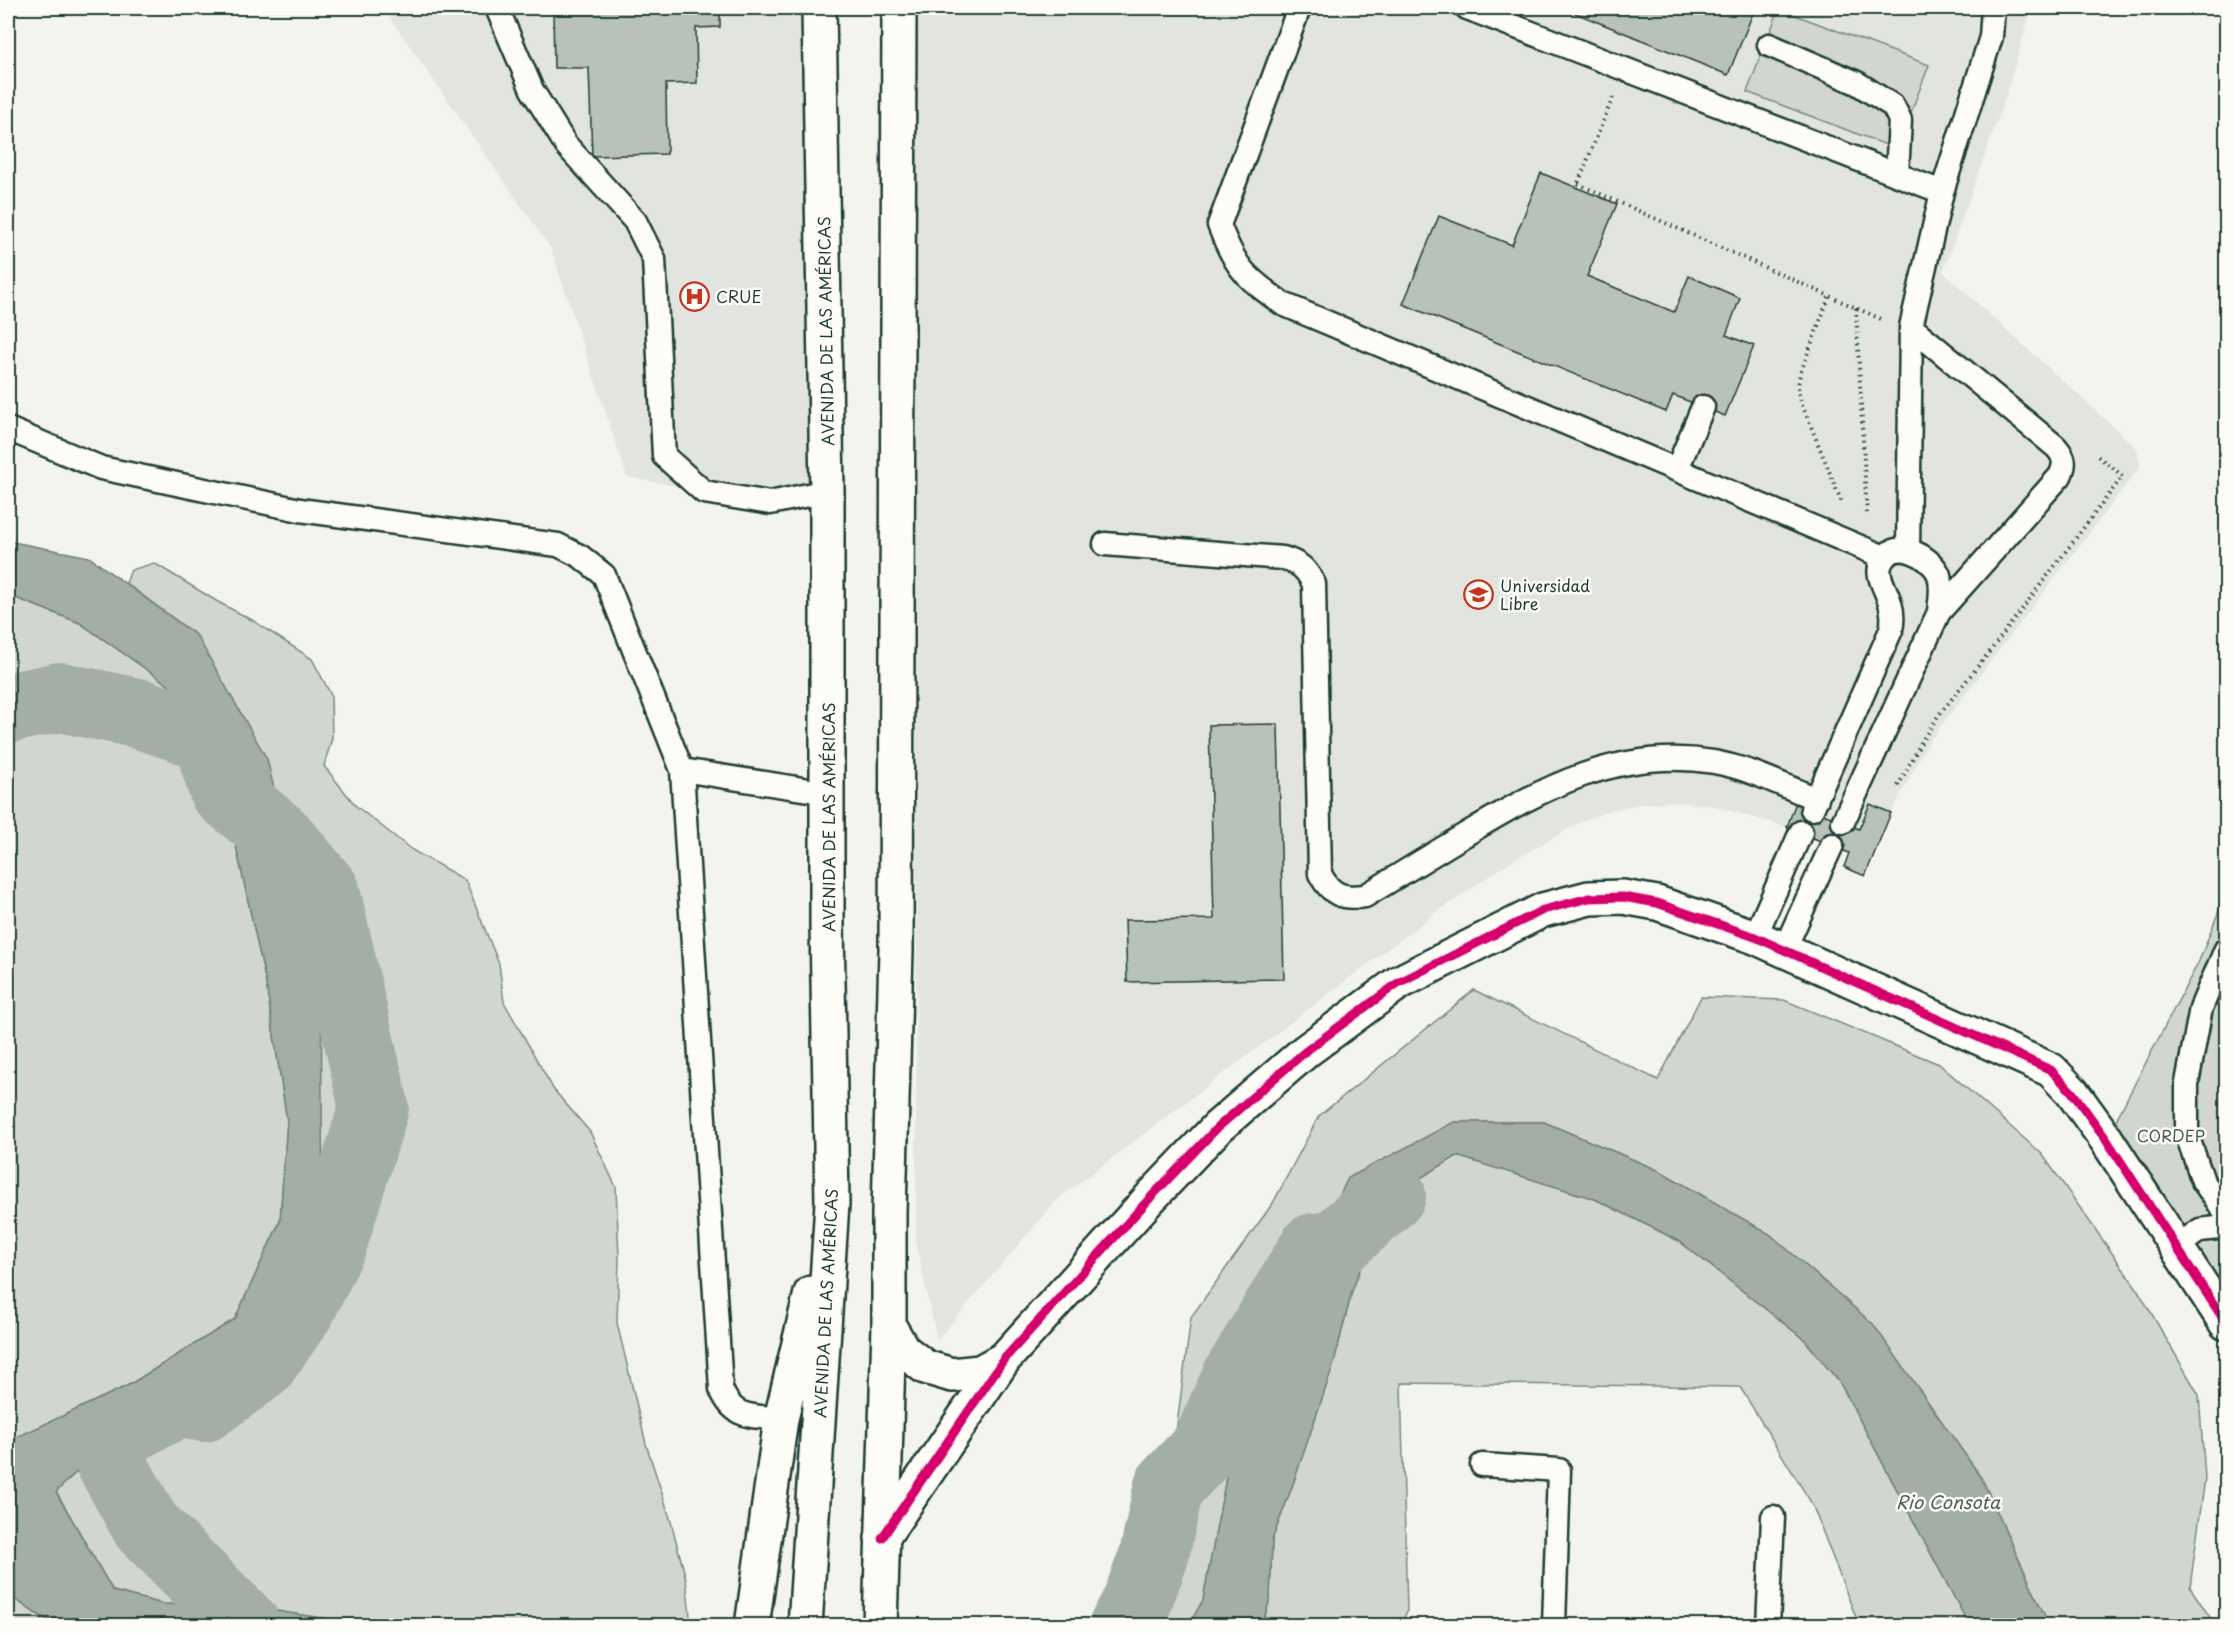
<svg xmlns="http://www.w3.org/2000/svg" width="2234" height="1633" viewBox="0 0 2234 1633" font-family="'Playpen Sans',sans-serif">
	<rect width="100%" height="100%" fill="#f4f4ef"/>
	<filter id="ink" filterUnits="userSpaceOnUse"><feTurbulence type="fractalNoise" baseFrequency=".0167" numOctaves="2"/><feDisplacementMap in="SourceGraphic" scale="12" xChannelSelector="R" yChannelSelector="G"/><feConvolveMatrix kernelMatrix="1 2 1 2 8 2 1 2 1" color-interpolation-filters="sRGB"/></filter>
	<g filter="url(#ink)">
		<path fill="#e2e5df" d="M 383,8 L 819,8 L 827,491 L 770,503 L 627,477 L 551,249 Z
			M 909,8 L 2032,8 L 2006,96 L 1943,272 L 2137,448 L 2140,467 L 1928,743 L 1891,813 L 1865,876 L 1844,867 L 1849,852 L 1787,827 L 1709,805 L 1671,802 L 1640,804 L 1611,810 L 1581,822 L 1510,862 L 1433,915 L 1058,1199 L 937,1340 L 916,1244 L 917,423 Z"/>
		<path fill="#d1d6d1" stroke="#788a82" stroke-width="1.5" d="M 1779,9 L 1929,65 L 1897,149 L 1747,92 Z
			M 154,563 L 218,602 L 252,620 L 312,659 L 331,695 L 332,738 L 324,766 L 356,806 L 412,850 L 465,880 L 499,964 L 504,1002 L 554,1090 L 590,1132 L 616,1187 L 619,1258 L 617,1323 L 646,1444 L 670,1518 L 686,1579 L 691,1625 L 348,1626 L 333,1620 L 246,1606 L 163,1604 L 113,1591 L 56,1491 L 112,1437 L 204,1407 L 323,1215 L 197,636 L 126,583 L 131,570 Z
			M 8,595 L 80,623 L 167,684 L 207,736 L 224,791 L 266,983 L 287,1121 L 280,1221 L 235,1319 L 129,1385 L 18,1437 L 8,1458 L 8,1319 L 13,1265 L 8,1237 Z
			M 2226,893 L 2226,1309 L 2106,1139 L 2199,961 Z
			M 1474,990 L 1658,1080 L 1701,997 L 1784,1000 L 1939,1064 L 2042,1154 L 2136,1287 L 2199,1395 L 2205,1478 L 2190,1587 L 2215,1625 L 2049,1625 L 1981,1477 L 1771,1235 L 1660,1171 L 1544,1122 L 1454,1122 L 1314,1248 L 1253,1389 L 1230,1457 L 1203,1600 L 1189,1625 L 1121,1626 L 1136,1604 L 1169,1486 L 1191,1317 L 1273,1203 L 1319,1116 Z
			M 1457,1156 L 1595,1199 L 1679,1241 L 1805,1340 L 1840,1383 L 1969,1625 L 1859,1625 L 1812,1504 L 1740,1387 L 1401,1383 L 1407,1611 L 1401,1625 L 1262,1626 L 1270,1599 L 1272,1540 L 1293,1484 L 1333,1366 L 1352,1291 L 1387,1198 Z
			M 8,1594 L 35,1613 L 59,1625 L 8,1625 Z"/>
		<path fill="#a3aea7" stroke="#6e8179" stroke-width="1.5" d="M 8,541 L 89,557 L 197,636 L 267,759 L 321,987 L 323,1215 L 301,1308 L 261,1366 L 204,1407 L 112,1437 L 56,1492 L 113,1591 L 163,1604 L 246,1606 L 333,1620 L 348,1625 L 59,1625 L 35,1613 L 8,1594 L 8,1458 L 17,1437 L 129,1385 L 235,1319 L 280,1221 L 287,1121 L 266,983 L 224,791 L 207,736 L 167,684 L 80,623 L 8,595 Z
			M 1454,1122 L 1544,1122 L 1660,1171 L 1771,1235 L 1873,1324 L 1981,1477 L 2049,1625 L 1969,1625 L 1840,1383 L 1805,1340 L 1679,1241 L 1595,1199 L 1457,1156 L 1387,1198 L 1352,1291 L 1333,1366 L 1293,1484 L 1272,1540 L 1270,1599 L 1262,1625 L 1189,1625 L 1203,1600 L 1230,1457 L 1253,1389 L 1314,1248 L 1348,1178 Z"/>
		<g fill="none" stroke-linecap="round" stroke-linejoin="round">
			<path stroke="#a3aea7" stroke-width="70" d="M 8,708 L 60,697 L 137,713 L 207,736 L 224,791 L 280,837 L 325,891 L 374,1107 L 332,1244 L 301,1308 L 261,1366 L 204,1407 L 177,1403 L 112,1437 L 110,1461 L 146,1526 L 246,1626
				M 1124,1626 L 1136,1604 L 1154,1556 L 1169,1486 L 1206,1447 L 1237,1377 L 1314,1248 L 1334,1246 L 1391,1195"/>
		</g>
		<path fill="#b9c1bb" stroke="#1f3d34" stroke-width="1.5" d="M 553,8 L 720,8 L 720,27 L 696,28 L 697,83 L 666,84 L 667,154 L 592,156 L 589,68 L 554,68 Z
			M 1563,8 L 1740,8 L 1753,13 L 1728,75 Z
			M 1858,8 L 1895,8 L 1879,13 L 1867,12 Z
			M 1541,173 L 1617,204 L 1587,276 L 1674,312 L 1689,276 L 1740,298 L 1726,335 L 1754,346 L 1725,416 L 1673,395 L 1666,412 L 1403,304 L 1439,216 L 1512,245 Z
			M 1278,724 L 1284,979 L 1127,982 L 1125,920 L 1214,919 L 1209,725 Z
			M 1796,802 L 1859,829 L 1870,804 L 1891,813 L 1865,876 L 1844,867 L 1849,853 L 1787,827 Z"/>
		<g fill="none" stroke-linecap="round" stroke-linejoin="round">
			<defs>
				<path id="lane" d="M 497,8 L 532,90 L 566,145 L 635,221 L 654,259 L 664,456 L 704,492 L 770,503 L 827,491
					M 1299,8 L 1219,225 C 1236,269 1245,277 1283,304 L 1884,557
					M 1467,8 L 1942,192
					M 1769,45 L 1857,83 L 1893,106 L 1900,120 L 1897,175
					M 1911,327 L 2056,447 C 2065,457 2066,464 2060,476 L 1939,612
					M 8,429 L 101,468 L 300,510 L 558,545 L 580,556 L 604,575 L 682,770
					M 1677,469 L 1703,407
					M 1105,544 L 1283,558 C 1299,563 1306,568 1314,584 L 1320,874 C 1331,895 1342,899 1365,896 C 1398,876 1430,856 1463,836 C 1540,789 1619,746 1714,762 C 1749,768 1784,786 1817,799
					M 1908,550 L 1911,327 L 1942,192 L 1991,37 L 1993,8
					M 1812,809 L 1891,630 C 1893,621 1893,612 1890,603 C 1887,590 1875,576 1881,563 C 1892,536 1931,555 1939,575 C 1943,588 1940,600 1939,612 L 1843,822
					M 1755,937 L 1801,832
					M 2226,949 L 2201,1008 L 2187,1083 L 2187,1135 L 2203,1181 L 2226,1214
					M 1784,950 L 1832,845
					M 2176,1247 L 2200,1230 L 2226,1227
					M 781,1419 C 751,1415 734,1420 721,1389 L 682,770 L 828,793
					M 1482,1465 L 1559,1470 L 1554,1626
					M 1768,1626 L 1773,1517"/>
				<path id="secondary" d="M 889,1326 L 903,1350 L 925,1367 L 952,1375 L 980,1372 L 1004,1359
					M 882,1538 L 1004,1359 L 1151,1197 L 1218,1127 L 1306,1051 L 1398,983 L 1543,910 L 1589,898 L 1623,897 L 1657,903 L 1755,937 L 2051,1070 L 2072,1092 L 2106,1139 L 2226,1323"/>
				<path id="highway" d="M 752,1626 L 781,1419 L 811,1293
					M 805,1626 L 832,1203 L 827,925 L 827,491 L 819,8
					M 880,1626 L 889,1326 L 889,1213 L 896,950 L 899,8"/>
			</defs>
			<use href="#lane" stroke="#1f3d34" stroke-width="27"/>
			<use href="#secondary" stroke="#1f3d34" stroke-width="38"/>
			<use href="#highway" stroke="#1f3d34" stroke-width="38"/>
			<path stroke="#1f3d34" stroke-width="4" stroke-dasharray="1.5 4.5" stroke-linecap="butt" d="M 1578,184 L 1881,319
				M 1576,188 L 1613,97
				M 1829,297 L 1800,374 L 1798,385 L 1799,397 L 1842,503
				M 1856,308 L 1867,517
				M 1898,786 L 1923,739 L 1938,716 L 1991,650 L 2123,476 L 2096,455"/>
			<use href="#lane" stroke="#fdfcf7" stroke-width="22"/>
			<use href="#secondary" stroke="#fdfcf7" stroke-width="33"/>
			<use href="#highway" stroke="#fdfcf7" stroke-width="33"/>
			<defs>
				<path id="cycleway" d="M 882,1538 L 1004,1359 L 1151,1197 L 1218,1127 L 1306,1051 L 1398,983 L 1543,910 L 1589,898 L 1623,897 L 1657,903 L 1755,937 L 2051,1070 L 2072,1092 L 2106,1139 L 2226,1323"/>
			</defs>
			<use href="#cycleway" stroke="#fdfcf7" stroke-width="13"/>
			<use href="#cycleway" stroke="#d6006c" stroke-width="9"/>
		</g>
	</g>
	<defs>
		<symbol id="hospital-ring" viewBox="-11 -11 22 22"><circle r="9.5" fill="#fdfcf7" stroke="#c8321e" stroke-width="1.5"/><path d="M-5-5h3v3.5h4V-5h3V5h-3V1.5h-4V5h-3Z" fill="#c8321e"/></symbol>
		<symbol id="university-ring" viewBox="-11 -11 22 22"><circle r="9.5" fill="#fdfcf7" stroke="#c8321e" stroke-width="1.5"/><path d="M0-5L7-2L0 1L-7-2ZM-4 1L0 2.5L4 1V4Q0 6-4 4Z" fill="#c8321e"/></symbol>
	</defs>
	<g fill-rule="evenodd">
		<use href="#hospital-ring" x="678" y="280" width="33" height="33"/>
		<use href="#university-ring" x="1462" y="578" width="33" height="33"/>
	</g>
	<g text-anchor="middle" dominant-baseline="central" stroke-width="5" stroke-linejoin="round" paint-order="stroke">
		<g font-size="16" fill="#1f3d34" stroke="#fdfcf7" text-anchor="start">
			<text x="716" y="296">CRUE</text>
			<text x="1500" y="585">Universidad<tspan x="1500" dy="18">Libre</tspan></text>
		</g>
		<g font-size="16" fill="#1f3d34" stroke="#fdfcf7">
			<text transform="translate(825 331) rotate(-91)">AVENIDA DE LAS AMÉRICAS</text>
			<text transform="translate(828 817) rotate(-90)">AVENIDA DE LAS AMÉRICAS</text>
			<text transform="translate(825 1303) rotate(-87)">AVENIDA DE LAS AMÉRICAS</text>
		</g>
		<g font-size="16" fill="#435c53" stroke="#fdfcf7">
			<text x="2171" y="1135">CORDEP</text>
		</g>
		<g font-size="18" font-style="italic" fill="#475f56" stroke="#fdfcf7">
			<text x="1948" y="1501">Rio Consota</text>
		</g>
	</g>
	<rect width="2234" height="1633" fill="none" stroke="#fdfcf7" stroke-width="30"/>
	<rect x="15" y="15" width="2204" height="1603" fill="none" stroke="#1f3d34" stroke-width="2" filter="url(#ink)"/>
</svg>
